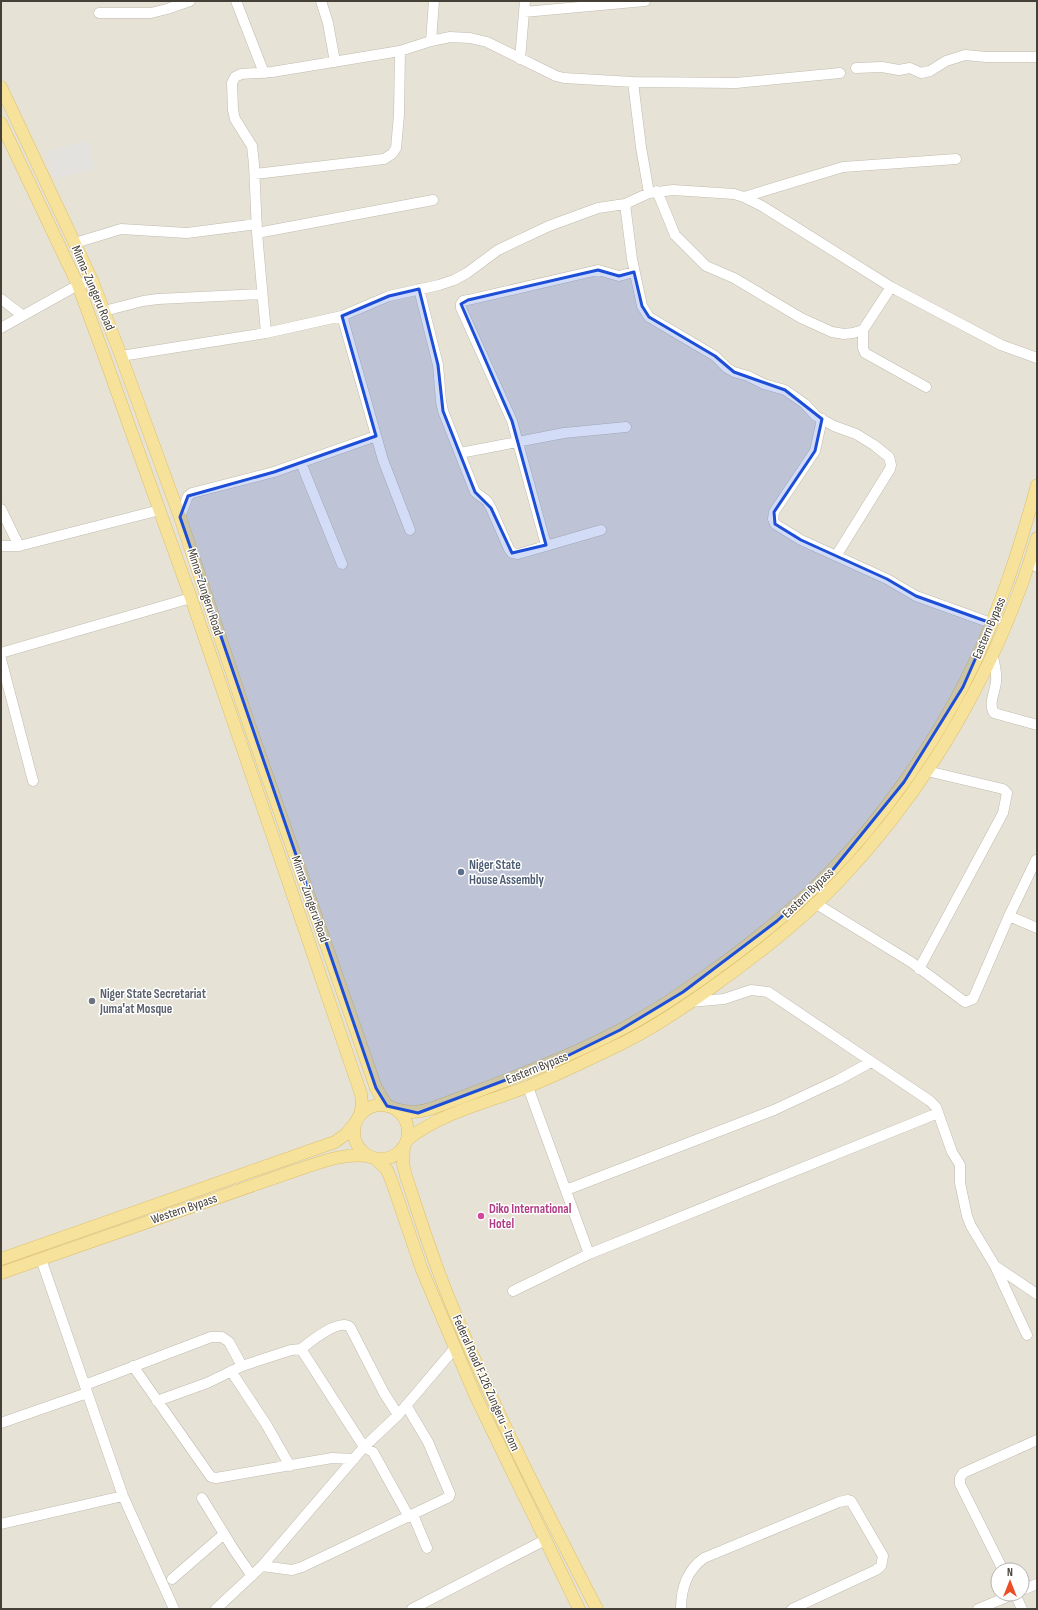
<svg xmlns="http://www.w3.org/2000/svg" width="1038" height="1610" viewBox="0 0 1038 1610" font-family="'Sofia Sans Condensed',sans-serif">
	<rect width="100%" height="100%" fill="#f2f0e7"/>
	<path fill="#e6e2d6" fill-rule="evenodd" d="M 1,1 L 1037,1 L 1037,1609 L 1,1609 ZM 998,1570 L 1022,1570 L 1022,1594 L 998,1594 Z"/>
	<path fill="#e4e2df" d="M 88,140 L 95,169 L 54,179 L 47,151 Z"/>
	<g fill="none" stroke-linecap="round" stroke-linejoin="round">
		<defs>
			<path id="minor" d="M 236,1 L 264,73
				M 321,1 L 328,23 L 335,62
				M 524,12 L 645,1
				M 99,13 L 151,13 L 167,9 L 190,1
				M 431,41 L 434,1
				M 520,59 L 525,1
				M 856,68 L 882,67 L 899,70 L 910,68 L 921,73 L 930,71 L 946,61 L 965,55 L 986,57 L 1037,57
				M 633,82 L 641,147 L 649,193
				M 255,174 L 384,159 L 392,154 L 396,148 L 399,115 L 400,51
				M 657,191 L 675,235 L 706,266 L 734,278 L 801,318 L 832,332 L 844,334 L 853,333 L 863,330 L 863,348 L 865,353 L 926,387
				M 744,197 L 843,167 L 956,159
				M 625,204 L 632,259 L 642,306 L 649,317 L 715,356 L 727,368 L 734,372 L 748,376 L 764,384 L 785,390 L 805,404 L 816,416 L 834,426 L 856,434 L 874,445 L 889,457 L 891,465 L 890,469 L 836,556
				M 257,233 L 433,200
				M 75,243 L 121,229 L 187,233 L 257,224
				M 419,289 L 438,365 L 441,401 L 443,411 L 475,492 L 487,501 L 491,508 L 509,549 L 512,553 L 518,554 L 601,530
				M 1,299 L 22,315
				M 104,311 L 143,301 L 158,299 L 262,294
				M 342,316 L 383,460 L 410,530
				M 1,328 L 78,285 L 92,280
				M 863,330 L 891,287
				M 266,333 L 257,233 L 254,164 L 252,146 L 235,119 L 233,110 L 232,83 L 235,77 L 241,74 L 272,72 L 400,51 L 431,41 L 450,37 L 470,38 L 487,42 L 556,76 L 564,78 L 633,82 L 736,83 L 840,73
				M 121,356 L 266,333 L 342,316 L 389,296 L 439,285 L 454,280 L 467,273 L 498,250 L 549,226 L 598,208 L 625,204 L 649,193 L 673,190 L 734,194 L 744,197 L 762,206 L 891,287 L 1001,345 L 1037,358
				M 822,419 L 815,451 L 774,512 L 773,519 L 775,524 L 801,540 L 887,579 L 916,596 L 991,623
				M 460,453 L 564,433 L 626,427
				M 301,463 L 342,564
				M 1,509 L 19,546
				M 180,517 L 188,496 L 192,493 L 274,472 L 376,436
				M 546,545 L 512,421 L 461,308 L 461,304 L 463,301 L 468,300 L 598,270 L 619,276 L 634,272
				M 1,546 L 19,546 L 160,510
				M 1035,547 L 1037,567
				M 1,653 L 191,598
				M 992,654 C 995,664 997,672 996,682 C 995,692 988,704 994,713 L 1037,725
				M 1,659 L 33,781
				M 815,903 L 911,962 L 965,1002 L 973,999 L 1009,916 L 1036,860
				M 1009,916 L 1037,928
				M 919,969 L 1003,813 L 1007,793 L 1003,789 L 927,771
				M 690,1002 L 724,999 L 751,990 L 768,992 L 930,1101 L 936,1107 L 952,1152 L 960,1165 L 960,1183 L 967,1216 L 971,1226 L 995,1266 L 1027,1335
				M 528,1087 L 589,1254
				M 566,1190 L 774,1110 L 838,1080 L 871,1062
				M 41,1259 L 123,1496 L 174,1609
				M 995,1266 L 1037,1294
				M 513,1291 L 589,1254 L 938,1113
				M 301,1349 C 310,1342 339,1318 350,1327 L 384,1393 L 398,1415
				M 133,1366 L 211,1477 L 216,1478 L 332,1458 L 354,1459
				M 231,1371 L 266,1424 L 290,1466
				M 85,1385 L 211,1337 L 222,1337 L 229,1342 L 242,1366
				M 157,1401 L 207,1383 L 242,1366 L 291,1350 L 301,1349 L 364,1447 L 373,1452 L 409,1517
				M 1,1423 L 87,1393
				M 202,1498 L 234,1550 L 252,1576
				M 413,1515 L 427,1548
				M 1,1524 L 123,1496
				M 262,1566 L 292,1570 L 302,1567 L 449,1497 L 450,1494 L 428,1442 L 406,1405
				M 1003,1570 L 960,1484 L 960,1478 L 963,1473 L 1037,1440
				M 172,1579 L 224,1534
				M 1022,1590 L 1037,1584
				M 1015,1594 L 1022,1609
				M 216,1609 L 262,1566 L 364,1447 L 398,1415 L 455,1348
				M 412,1609 L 545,1540
				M 681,1609 C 681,1589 687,1570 704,1558 L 839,1502 L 848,1500 L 851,1501 L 883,1556 L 881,1566 L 876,1570 L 792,1609
				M 978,1609 L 1014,1594"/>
			<path id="major" d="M 1,87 L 92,280 L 121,356 L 180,517 L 249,724 L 376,1088 L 387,1106
				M 1,123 L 78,285 L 106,361 L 191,598 L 361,1094 L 362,1104 L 360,1115
				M354 1132a27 27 0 1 1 54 0a27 27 0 1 1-54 0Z
				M 396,1109 C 411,1113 417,1113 433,1108 C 496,1084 559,1062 618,1031 C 649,1015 679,995 707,975 C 751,944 793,910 830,872 C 880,821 930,750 963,686 C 996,622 1018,554 1037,485
				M 407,1140 C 440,1113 488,1102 527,1087 C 560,1074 591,1058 623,1043 C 655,1027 686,1006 715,985 C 760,953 803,919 841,879 C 931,784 1000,663 1037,538
				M 404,1147 L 403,1164 L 406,1176 C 419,1215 431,1254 446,1291 C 489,1400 543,1505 597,1609
				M 376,1159 L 387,1170 L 392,1182 L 422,1270 L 475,1395 L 579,1609
				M 1,1259 L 335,1142 L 346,1134 L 355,1123
				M 1,1273 L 297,1170 C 322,1162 342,1153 368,1156"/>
		</defs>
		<use href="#minor" stroke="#c0bbad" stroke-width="11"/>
		<use href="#major" stroke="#dcc06c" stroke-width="13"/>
		<use href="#minor" stroke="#fff" stroke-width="10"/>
		<use href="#major" stroke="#f7e29b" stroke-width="12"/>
	</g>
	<path fill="#1d4ed8" fill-opacity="0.2" stroke="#1d4ed8" stroke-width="3" stroke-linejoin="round" d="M 598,270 L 619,276 L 634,272 L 642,306 L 649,317 L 715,356 L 734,372 L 785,390 L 822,419 L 815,451 L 774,512 L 775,524 L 801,540 L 887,579 L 916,596 L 991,623 L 963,687 L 904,782 L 831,872 L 777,921 L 683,992 L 620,1030 L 559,1060 L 418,1113 L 387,1106 L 376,1088 L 180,517 L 188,496 L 274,472 L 376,436 L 342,316 L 389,296 L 419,289 L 438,365 L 443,411 L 475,492 L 491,508 L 512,553 L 546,545 L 512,421 L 461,304 L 468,300 Z"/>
	<circle fill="#5c6f8a" stroke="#fff" stroke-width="1.5" cx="461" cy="872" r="4"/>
	<circle fill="#6b7280" stroke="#fff" stroke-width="1.5" cx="92" cy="1001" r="4"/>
	<circle fill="#d1479c" stroke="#fff" stroke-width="1.5" cx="481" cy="1216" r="4"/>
	<g text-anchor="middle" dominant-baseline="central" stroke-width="3" stroke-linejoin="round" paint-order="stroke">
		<g font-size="13" fill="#454037" stroke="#fff">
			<text transform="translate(93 288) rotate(67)">Minna-Zungeru Road</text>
			<text transform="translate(205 592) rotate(72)">Minna-Zungeru Road</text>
			<text transform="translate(989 628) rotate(-67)">Eastern Bypass</text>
			<text transform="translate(808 893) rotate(-44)">Eastern Bypass</text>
			<text transform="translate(310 899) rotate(71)">Minna-Zungeru Road</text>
			<text transform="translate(537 1068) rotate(-22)">Eastern Bypass</text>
			<text transform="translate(184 1209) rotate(-19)">Western Bypass</text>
			<text transform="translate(486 1383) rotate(66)">Federal Road F.126 Zungeru - Izom</text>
		</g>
		<g font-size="13" font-weight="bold" fill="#4e5e75" stroke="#fff" text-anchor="start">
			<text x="469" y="865">Niger State<tspan x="469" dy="15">House Assembly</tspan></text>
		</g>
		<g font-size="13" font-weight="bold" fill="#5b616d" stroke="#fff" text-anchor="start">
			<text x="100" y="994">Niger State Secretariat<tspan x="100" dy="15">Juma'at Mosque</tspan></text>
		</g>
		<g font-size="13" font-weight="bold" fill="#b23c85" stroke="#fff" text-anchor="start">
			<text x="489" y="1209">Diko International<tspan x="489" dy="15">Hotel</tspan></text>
		</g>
	</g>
	<rect width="1038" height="1610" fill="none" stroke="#454037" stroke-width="4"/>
	<g transform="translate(1010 1582)"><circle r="19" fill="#ffffff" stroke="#b5b3af"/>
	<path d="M0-3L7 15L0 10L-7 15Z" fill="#eb4e25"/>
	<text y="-6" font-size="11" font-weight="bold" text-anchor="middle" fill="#454037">N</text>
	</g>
</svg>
